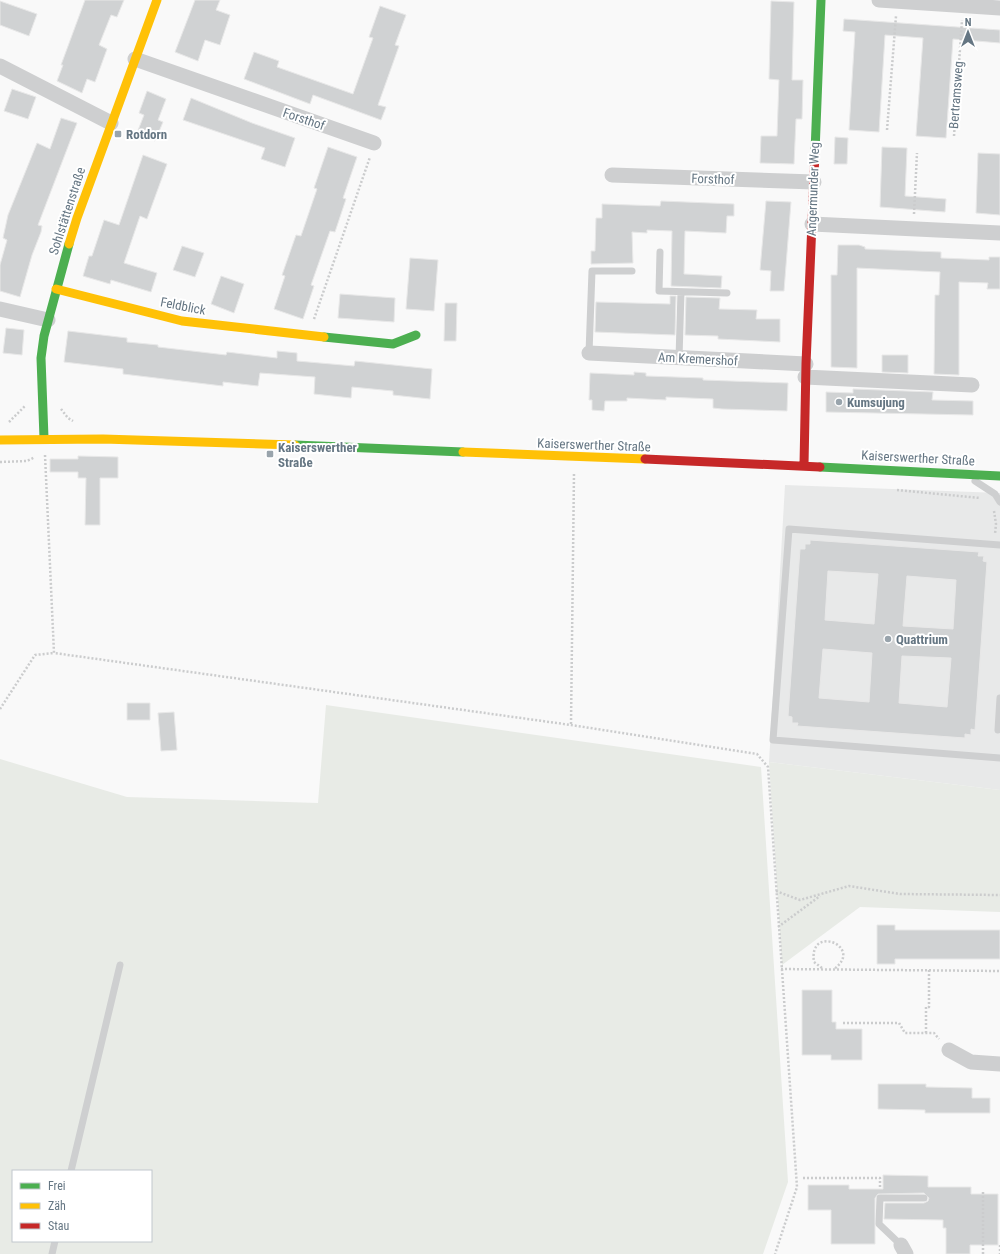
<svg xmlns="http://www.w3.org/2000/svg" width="1000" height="1254" viewBox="0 0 1000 1254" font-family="'Roboto Condensed',sans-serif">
	<rect width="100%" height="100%" fill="#f9f9f9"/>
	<path fill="#e8e9e9" d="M 785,485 L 1000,493 L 1000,790 L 769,762 Z"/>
	<path fill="#e8ebe6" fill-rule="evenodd" d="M 326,705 L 761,767 L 788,1182 L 763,1254 L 0,1254 L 0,759 L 127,797 L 318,803 ZM 13,1171 L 151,1171 L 151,1241 L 13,1241 Z
		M 769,762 L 1000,790 L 1000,912 L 860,907 L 782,965 Z"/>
	<path fill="#d0d2d3" stroke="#e8e8e8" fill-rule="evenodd" d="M 85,0 L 124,0 L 117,17 L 111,15 L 99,45 L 107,49 L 95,82 L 87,79 L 82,93 L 57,81 L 63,65 L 61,65 Z
		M 195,0 L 220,0 L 216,10 L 230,15 L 220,45 L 205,40 L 198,61 L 175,52 Z
		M 0,1 L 37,14 L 29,36 L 0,25 Z
		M 771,1 L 794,2 L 792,80 L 803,80 L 802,119 L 796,119 L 794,164 L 760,163 L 761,136 L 777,136 L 779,80 L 769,79 Z
		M 380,6 L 406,15 L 395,45 L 399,46 L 378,105 L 386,107 L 381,120 L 313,95 L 310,104 L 244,79 L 254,52 L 279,61 L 277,67 L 353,94 L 373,38 L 369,37 Z
		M 844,19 L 1000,30 L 1000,43 L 953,39 L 946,138 L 916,136 L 923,38 L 885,35 L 879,132 L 849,130 L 855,32 L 843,31 Z
		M 12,89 L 36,97 L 28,119 L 4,111 Z
		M 147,91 L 166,99 L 158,120 L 163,122 L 155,141 L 137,133 L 144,115 L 139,113 Z
		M 191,98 L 252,123 L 295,138 L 285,167 L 261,159 L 265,148 L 183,120 Z
		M 61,118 L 77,123 L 38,225 L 42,226 L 41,232 L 32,255 L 20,297 L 0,291 L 0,265 L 7,240 L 3,238 L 8,215 L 37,143 L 50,149 Z
		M 835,137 L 848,138 L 847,164 L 834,164 Z
		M 328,147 L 357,157 L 343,198 L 346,199 L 335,232 L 330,231 L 311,285 L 314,286 L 303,319 L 274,309 L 285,276 L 282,275 L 296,235 L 301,236 L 317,189 L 314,188 Z
		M 882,147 L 907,148 L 905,196 L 946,199 L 945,212 L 880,207 Z
		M 978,153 L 1000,154 L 1000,215 L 976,213 Z
		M 143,155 L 167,164 L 147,219 L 140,216 L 124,263 L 157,273 L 151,292 L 111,280 L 110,284 L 83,276 L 89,256 L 92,256 L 104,220 L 119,225 Z
		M 661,201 L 734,204 L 734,216 L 727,216 L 726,233 L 685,231 L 684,274 L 722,276 L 721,288 L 671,286 L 672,231 L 647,230 L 647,233 L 632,232 L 633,263 L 591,264 L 591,251 L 595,251 L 596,218 L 602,218 L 602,204 L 660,206 Z
		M 766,201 L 791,202 L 784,291 L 770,291 L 771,271 L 760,270 Z
		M 838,245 L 859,245 L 865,247 L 865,249 L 941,252 L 941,258 L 989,260 L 989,257 L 1000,257 L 1000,289 L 987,289 L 988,283 L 959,282 L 959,375 L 934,374 L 935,295 L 939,295 L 940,272 L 857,268 L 857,368 L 831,367 L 831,275 L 837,275 Z
		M 182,246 L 204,253 L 195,277 L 173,270 Z
		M 410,258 L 438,260 L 434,311 L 406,309 Z
		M 221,276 L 244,284 L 234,313 L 211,304 Z
		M 340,294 L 395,298 L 394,322 L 338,318 Z
		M 670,296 L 676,296 L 675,335 L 595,332 L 596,302 L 670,304 Z
		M 686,297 L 720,298 L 719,309 L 757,310 L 756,319 L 780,319 L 780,342 L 718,339 L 718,336 L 685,335 Z
		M 445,303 L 457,303 L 456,341 L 444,341 Z
		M 6,328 L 24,330 L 22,355 L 3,353 Z
		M 68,331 L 127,338 L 127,342 L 158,345 L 158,347 L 226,355 L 227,352 L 277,358 L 277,351 L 297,353 L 297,361 L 354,366 L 355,361 L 432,369 L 430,399 L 393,395 L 393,391 L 352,387 L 351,398 L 314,394 L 315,377 L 260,373 L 258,386 L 223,382 L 223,386 L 123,374 L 123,369 L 64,362 Z
		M 882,355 L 908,355 L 908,373 L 882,372 Z
		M 634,372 L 646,373 L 646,376 L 703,378 L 703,380 L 788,383 L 787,411 L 722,409 L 713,408 L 713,399 L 666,397 L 666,400 L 627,398 L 627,401 L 605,401 L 604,411 L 592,410 L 592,400 L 589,400 L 590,373 L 634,375 Z
		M 853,389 L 933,392 L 932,400 L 973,401 L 973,415 L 826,412 L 826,392 L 853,393 Z
		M 78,456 L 118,457 L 118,478 L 100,478 L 100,525 L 85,525 L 86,478 L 78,478 L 78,472 L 50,472 L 50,459 L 78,459 Z
		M 810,540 L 979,552 L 978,556 L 984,556 L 983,561 L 987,562 L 975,730 L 971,729 L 971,735 L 965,734 L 965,738 L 797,726 L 798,723 L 792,723 L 792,717 L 788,716 L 800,549 L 805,549 L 805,544 L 810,544 ZM 828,571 L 878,574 L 874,624 L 825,620 ZM 907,576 L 956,580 L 953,629 L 903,626 ZM 823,649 L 872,653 L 869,702 L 819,698 ZM 902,656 L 951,658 L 947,707 L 899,703 Z
		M 127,703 L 150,703 L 150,720 L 127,720 Z
		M 174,712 L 177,750 L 161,751 L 158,713 Z
		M 877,925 L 895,925 L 895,930 L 1000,930 L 1000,959 L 895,959 L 895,964 L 877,964 Z
		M 802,990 L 832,990 L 832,1022 L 836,1022 L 836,1029 L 862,1029 L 862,1060 L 831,1060 L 831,1055 L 802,1055 Z
		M 878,1084 L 926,1084 L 926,1087 L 972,1088 L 972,1098 L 990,1098 L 990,1113 L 925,1113 L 925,1110 L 878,1109 Z
		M 883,1175 L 928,1176 L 928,1187 L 971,1187 L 971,1194 L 998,1194 L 998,1245 L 970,1245 L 970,1254 L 946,1254 L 946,1228 L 943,1228 L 943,1220 L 884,1219 L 885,1203 L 924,1203 L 928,1201 L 929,1198 L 924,1193 L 878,1194 L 875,1198 L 875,1244 L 831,1244 L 831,1210 L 808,1210 L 808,1185 L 849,1185 L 849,1189 L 883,1189 Z"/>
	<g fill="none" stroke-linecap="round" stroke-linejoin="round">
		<path stroke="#cbcccd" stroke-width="2.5" stroke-dasharray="2 2" stroke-linecap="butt" d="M 887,130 L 896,16
			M 954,136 L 962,20
			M 914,214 L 917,153
			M 314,319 L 370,157
			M 61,409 L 68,418 L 73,421
			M 9,422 L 25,406
			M 45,455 L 54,653 L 571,725 L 757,754 L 768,767 L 797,1187 L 775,1254
			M 0,462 L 27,461 L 35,457
			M 897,490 L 980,498
			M 994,511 L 996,524 L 995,534
			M 0,709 L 35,655 L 54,653
			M 571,724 L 574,473
			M 776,891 L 800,900 L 849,886 L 900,894 L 1000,895
			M 778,927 L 820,896
			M 822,968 L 814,962 C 808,923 865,947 834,969
			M 781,969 L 1000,971
			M 843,1023 L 899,1023 L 905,1033 L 934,1033 L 939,1039
			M 926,1033 L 926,1007 L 929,1007 L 929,970
			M 803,1178 L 880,1178 L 880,1187
			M 1000,1245 L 1000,1254
			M 983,1254 L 983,1191"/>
		<path stroke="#cecfd0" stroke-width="7" d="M 660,252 L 659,291 L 727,293
			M 589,353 L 592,271 L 632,271
			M 679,358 L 681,292
			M 975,481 L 995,494 L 1000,502
			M 1000,545 L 789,529 L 773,740 L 1000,758
			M 998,730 L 1000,698
			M 71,1171 L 120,965
			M 901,1245 L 879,1224 L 880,1198 L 924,1198
			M 52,1254 L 55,1241"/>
		<path stroke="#cecfd0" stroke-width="15" d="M 879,0 L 1000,8
			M 135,59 L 374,143
			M 0,66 L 111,123
			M 612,175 L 814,182
			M 812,224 L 1000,233
			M 0,309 L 48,320
			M 589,353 L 806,364
			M 805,377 L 972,385
			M 949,1050 L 971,1062 L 1000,1064
			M 901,1245 L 906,1254"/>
		<path stroke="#4caf50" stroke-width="9" d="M 815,152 L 821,0
			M 324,337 L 393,344 L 416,335
			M 44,438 L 41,358 L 44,336 L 69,244
			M 295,445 L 463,452
			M 820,467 L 1000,476"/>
		<path stroke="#ffc107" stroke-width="9" d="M 69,244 L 77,218 L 157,0
			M 56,289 L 182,321 L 324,337
			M 0,440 L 103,439 L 295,445
			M 463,452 L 645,459"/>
		<path stroke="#c62828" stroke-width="9" d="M 645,459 L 820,467
			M 804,465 L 806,364 L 815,152"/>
	</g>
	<g fill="#99a4ac" stroke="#fff" stroke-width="1.5">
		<rect x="114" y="130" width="8" height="8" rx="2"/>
		<circle cx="839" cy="402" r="4"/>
		<rect x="266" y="450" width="8" height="8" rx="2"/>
		<circle cx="888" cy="639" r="4"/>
	</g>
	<g text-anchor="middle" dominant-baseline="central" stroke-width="4" stroke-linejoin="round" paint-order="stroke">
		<g font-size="13" fill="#657683" stroke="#fff">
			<text transform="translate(956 95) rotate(-86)">Bertramsweg</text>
			<text transform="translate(304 119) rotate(19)">Forsthof</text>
			<text transform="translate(713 179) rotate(2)">Forsthof</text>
			<text transform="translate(813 189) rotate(-88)">Angermunder Weg</text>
			<text transform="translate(67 211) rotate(-72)">Sohlstättenstraße</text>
			<text transform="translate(183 306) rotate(11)">Feldblick</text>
			<text transform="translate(698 359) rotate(3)">Am Kremershof</text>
			<text transform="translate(594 445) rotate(2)">Kaiserswerther Straße</text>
			<text transform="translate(918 458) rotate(3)">Kaiserswerther Straße</text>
		</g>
		<g font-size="13" font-weight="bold" fill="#657683" stroke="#fff" text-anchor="start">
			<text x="126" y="134">Rotdorn</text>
			<text x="847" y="402">Kumsujung</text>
			<text x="278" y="447">Kaiserswerther<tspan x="278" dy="15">Straße</tspan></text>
			<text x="896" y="639">Quattrium</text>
		</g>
	</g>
	<rect x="12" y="1170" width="140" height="72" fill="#ffffff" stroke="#c1c8cd"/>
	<rect x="20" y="1183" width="20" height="6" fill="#4caf50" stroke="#c1c8cd"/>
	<text x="48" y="1190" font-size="12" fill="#657683">Frei</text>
	<rect x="20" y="1203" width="20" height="6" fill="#ffc107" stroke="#c1c8cd"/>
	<text x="48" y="1210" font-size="12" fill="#657683">Zäh</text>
	<rect x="20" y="1223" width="20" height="6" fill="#c62828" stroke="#c1c8cd"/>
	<text x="48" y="1230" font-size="12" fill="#657683">Stau</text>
	<g transform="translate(968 32)" stroke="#ffffff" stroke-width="3" paint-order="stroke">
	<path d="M0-3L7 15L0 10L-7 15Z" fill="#657683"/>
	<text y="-6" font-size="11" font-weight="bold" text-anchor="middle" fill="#657683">N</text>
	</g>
</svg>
